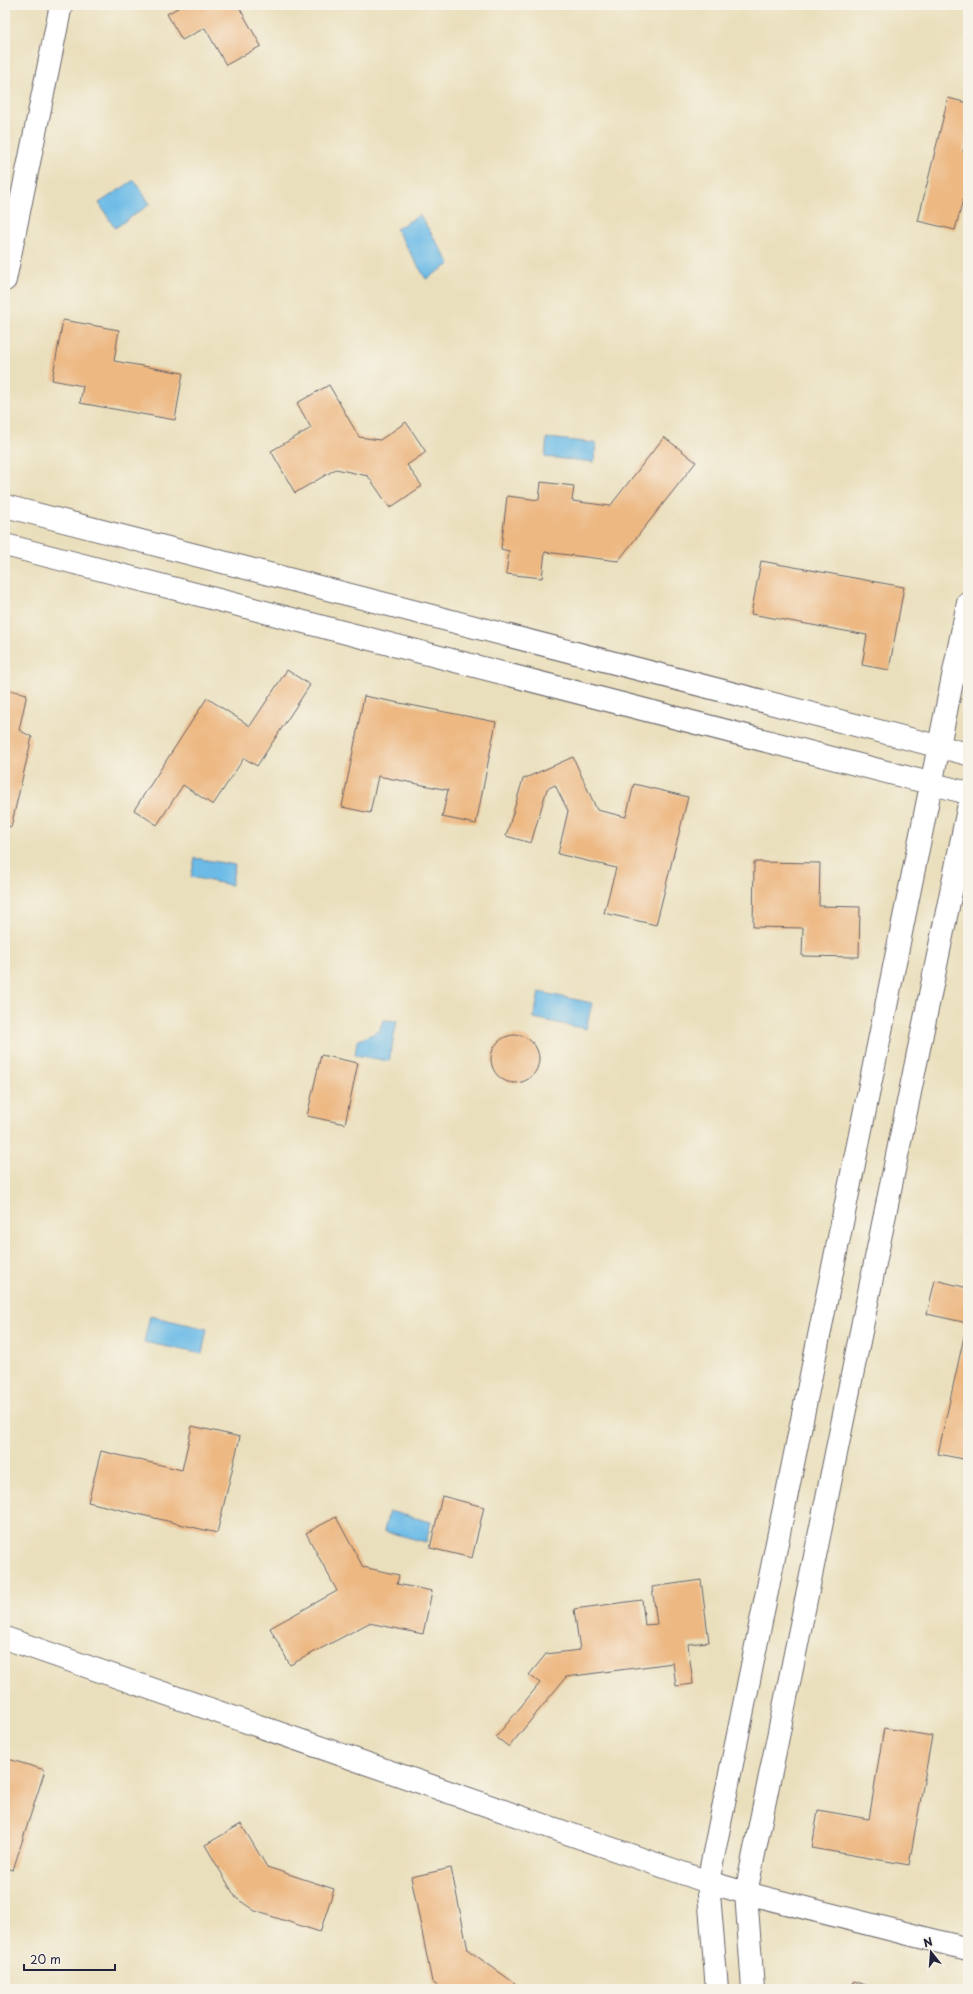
<svg xmlns="http://www.w3.org/2000/svg" width="973" height="1994" viewBox="0 0 973 1994" font-family="'Playpen Sans',sans-serif">
	<rect width="100%" height="100%" fill="#f7f3e8"/>
	<filter id="ink" filterUnits="userSpaceOnUse"><feTurbulence type="fractalNoise" baseFrequency=".025" numOctaves="2"/><feDisplacementMap in="SourceGraphic" scale="8" xChannelSelector="R" yChannelSelector="G"/><feConvolveMatrix kernelMatrix="1 2 1 2 8 2 1 2 1" color-interpolation-filters="sRGB"/></filter>
	<filter id="wash" filterUnits="userSpaceOnUse"><feTurbulence type="fractalNoise" baseFrequency=".012" numOctaves="4" result="noise"/><feDisplacementMap in="SourceGraphic" scale="16" xChannelSelector="R" yChannelSelector="G"/><feGaussianBlur stdDeviation="0.9" result="paint"/><feColorMatrix in="noise" values="0 0 0 0 0 0 0 0 0 0 0 0 0 0 0 0 0 1.4 0 .05"/><feComposite in="paint" operator="in"/></filter>
	<g filter="url(#wash)">
		<rect width="100%" height="100%" fill="#eadfbc"/>
		<path fill="#6cbbe7" stroke="#476e91" d="M 134,180 L 150,204 L 115,228 L 99,203 Z
			M 420,215 L 450,264 L 426,279 L 396,229 Z
			M 547,438 L 596,443 L 594,462 L 545,457 Z
			M 195,858 L 235,865 L 231,885 L 191,877 Z
			M 539,992 L 592,1003 L 586,1029 L 534,1018 Z
			M 383,1020 L 397,1021 L 389,1061 L 355,1055 L 357,1041 L 379,1031 Z
			M 150,1316 L 207,1329 L 202,1354 L 144,1342 Z
			M 389,1511 L 431,1522 L 426,1542 L 384,1531 Z"/>
		<g id="blocks">
			<path fill="#edb882" d="M 183,5 L 243,5 L 239,7 L 261,46 L 226,65 L 205,28 L 182,40 L 167,14 Z
				M 948,98 L 968,103 L 968,132 L 963,152 L 968,153 L 968,201 L 963,200 L 955,230 L 918,221 Z
				M 63,320 L 119,330 L 114,361 L 183,373 L 175,420 L 80,403 L 83,386 L 52,380 Z
				M 329,385 L 359,437 L 380,440 L 406,422 L 426,452 L 407,465 L 422,486 L 390,508 L 368,476 L 336,469 L 295,493 L 271,451 L 311,428 L 297,403 Z
				M 664,437 L 696,462 L 618,561 L 545,552 L 542,578 L 506,574 L 509,551 L 501,549 L 507,496 L 539,500 L 541,482 L 574,486 L 572,501 L 610,506 Z
				M 761,561 L 904,587 L 889,670 L 862,665 L 867,635 L 751,614 Z
				M 287,670 L 310,685 L 257,766 L 244,758 L 213,805 L 183,785 L 157,825 L 134,810 L 207,698 L 250,726 Z
				M 5,689 L 27,694 L 19,730 L 32,737 L 11,827 L 5,825 Z
				M 364,696 L 496,722 L 476,824 L 442,817 L 448,790 L 378,776 L 370,813 L 342,807 Z
				M 573,757 L 597,810 L 626,817 L 634,784 L 688,797 L 656,925 L 604,913 L 616,868 L 558,854 L 568,811 L 555,785 L 547,789 L 531,843 L 506,836 L 523,779 Z
				M 754,862 L 820,863 L 819,906 L 860,907 L 859,957 L 802,956 L 803,928 L 753,927 Z
				M491 1059a24 24 0 1 1 48 0a24 24 0 1 1-48 0Z
				M 321,1055 L 358,1063 L 345,1124 L 307,1116 Z
				M 935,1280 L 968,1288 L 968,1460 L 938,1454 L 967,1323 L 927,1314 Z
				M 192,1426 L 240,1437 L 217,1533 L 88,1502 L 101,1451 L 182,1470 Z
				M 442,1496 L 484,1507 L 472,1558 L 430,1548 Z
				M 336,1517 L 363,1567 L 399,1575 L 397,1584 L 432,1591 L 423,1634 L 369,1623 L 290,1665 L 270,1628 L 337,1591 L 306,1533 Z
				M 701,1580 L 709,1642 L 688,1644 L 693,1684 L 676,1686 L 673,1663 L 566,1677 L 509,1747 L 496,1737 L 540,1683 L 529,1675 L 546,1654 L 580,1650 L 574,1609 L 642,1600 L 645,1625 L 657,1624 L 652,1587 Z
				M 884,1728 L 932,1736 L 909,1865 L 812,1848 L 818,1810 L 869,1819 Z
				M 5,1758 L 45,1770 L 13,1870 L 5,1867 Z
				M 241,1824 L 267,1867 L 334,1889 L 320,1932 L 255,1911 L 236,1898 L 205,1845 Z
				M 451,1868 L 468,1950 L 523,1989 L 442,1989 L 432,1982 L 411,1877 Z
				M 854,1981 L 877,1989 L 851,1989 Z"/>
		</g>
	</g>
	<g filter="url(#ink)">
		<use href="#blocks" fill-opacity="0" stroke="#686468" stroke-width="1"/>
		<g fill="none" stroke-linecap="round" stroke-linejoin="round">
			<defs>
				<path id="street" d="M 5,280 L 61,5
					M 5,506 L 968,754
					M 5,545 L 968,793
					M 5,1638 L 708,1882 L 746,1893 L 968,1949
					M 717,1989 L 708,1882 L 968,603
					M 753,1989 L 746,1893 L 968,809"/>
			</defs>
			<use href="#street" stroke="#686468" stroke-width="24"/>
			<use href="#street" stroke="#fff" stroke-width="22"/>
		</g>
	</g>
	<rect width="973" height="1994" fill="none" stroke="#f7f3e8" stroke-width="20"/>
	<g transform="translate(931 1952) rotate(343)" stroke="#f7f3e8" stroke-width="3" paint-order="stroke">
	<path d="M0-3L7 15L0 10L-7 15Z" fill="#22223b"/>
	<text y="-6" font-size="11" font-weight="bold" text-anchor="middle" fill="#22223b">N</text>
	</g>
	<path d="M24 1964v6h91v-6" fill="none" stroke="#22223b" stroke-width="2"/>
	<text x="30" y="1964" font-size="12" fill="#22223b" stroke="#f7f3e8" stroke-width="3" paint-order="stroke">20 m</text>
</svg>
